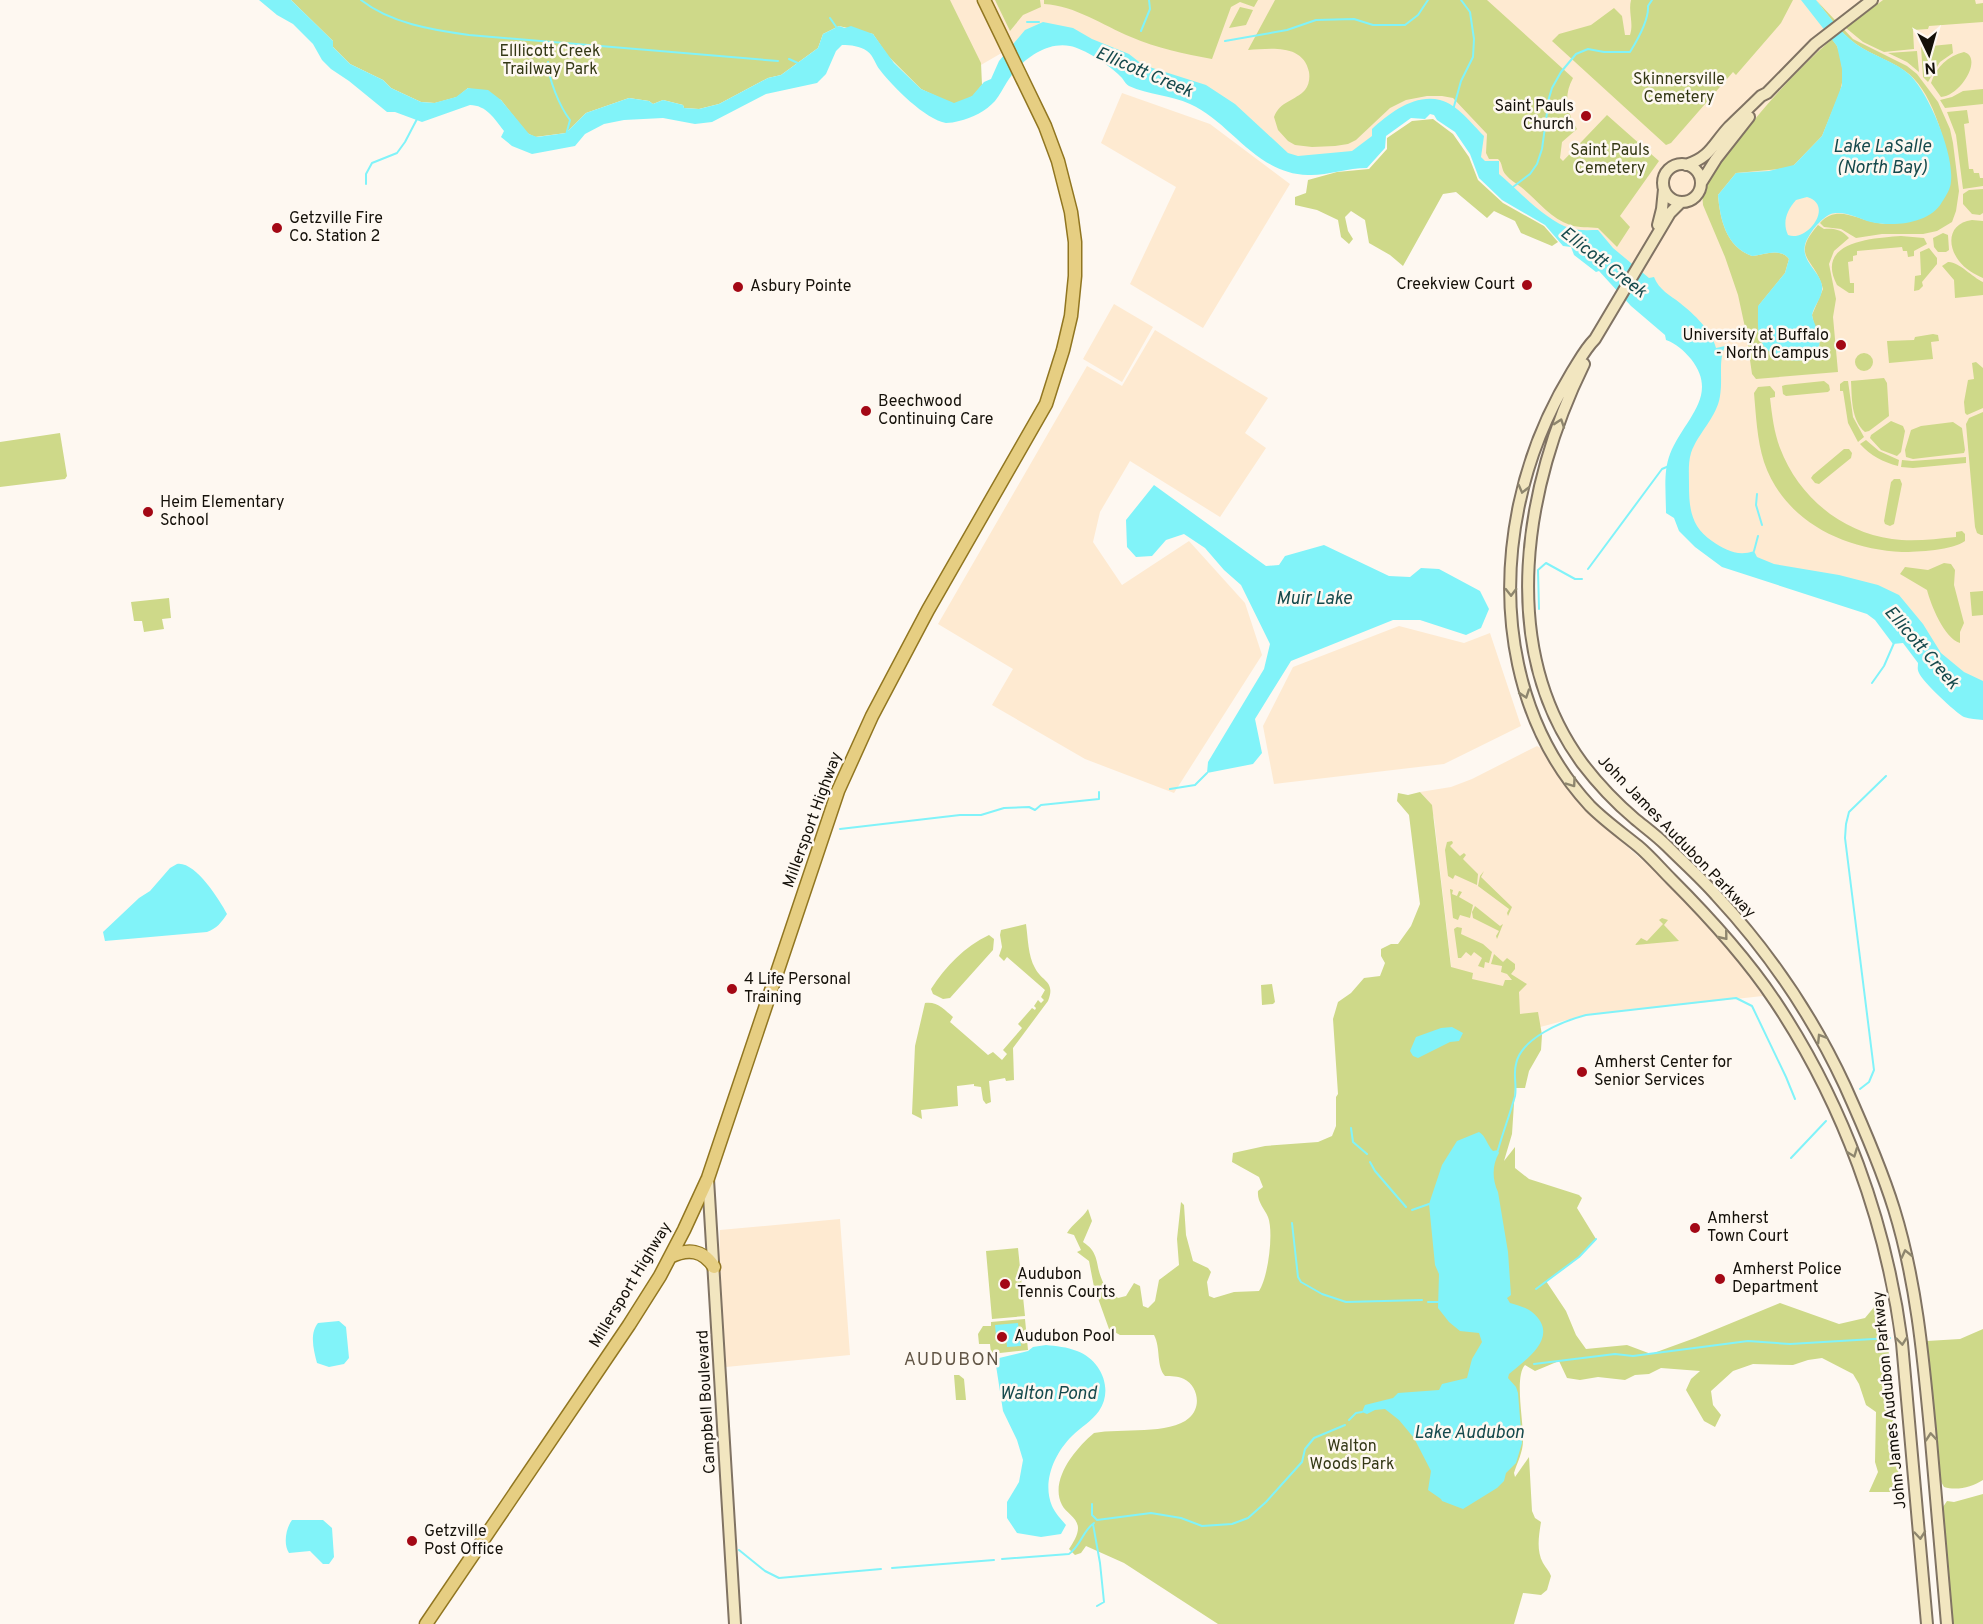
<svg xmlns="http://www.w3.org/2000/svg" width="1983" height="1624" viewBox="0 0 1983 1624" font-family="Overpass,sans-serif">
	<rect width="100%" height="100%" fill="#fef8f1"/>
	<path fill="#feead1" d="M 918,0 L 1983,0 L 1983,704 L 1903,621 L 1703,544 L 1679,513 L 1677,463 L 1709,399 L 1708,361 L 1507,192 L 1438,102 L 1404,112 L 1353,157 L 1293,164 L 1239,120 L 1062,35 L 1026,39 L 974,69 Z
		M 1122,93 L 1210,124 L 1290,184 L 1203,328 L 1130,284 L 1176,187 L 1101,143 Z
		M 1114,304 L 1153,327 L 1122,382 L 1083,359 Z
		M 1155,330 L 1268,398 L 1245,433 L 1266,448 L 1220,517 L 1130,461 L 1100,512 L 1093,542 L 1122,585 L 1189,541 L 1245,603 L 1262,655 L 1174,793 L 1085,759 L 992,705 L 1013,669 L 938,624 L 1087,366 L 1122,386 Z
		M 1399,626 L 1464,643 L 1490,633 L 1521,726 L 1444,764 L 1274,784 L 1263,726 L 1293,667 Z
		M 1537,746 L 1544,750 L 1596,819 L 1658,874 L 1697,913 L 1724,943 L 1763,996 L 1586,1015 L 1514,1034 L 1452,974 L 1434,818 L 1428,801 L 1420,792 L 1451,787 L 1472,779 Z
		M 840,1219 L 850,1355 L 726,1367 L 719,1267 L 720,1230 Z"/>
	<path fill="#ced989" d="M 291,0 L 950,0 L 981,63 L 982,85 L 973,96 L 955,105 L 921,89 L 888,56 L 873,34 L 839,26 L 823,34 L 818,48 L 781,75 L 768,78 L 719,104 L 699,109 L 684,108 L 683,105 L 663,100 L 653,104 L 649,101 L 629,98 L 586,113 L 566,133 L 535,137 L 527,133 L 501,100 L 468,88 L 457,97 L 435,103 L 421,102 L 391,88 L 383,80 L 350,64 L 333,47 L 333,41 Z
		M 995,0 L 1040,0 L 1041,7 L 1023,15 L 1010,31 Z
		M 1044,0 L 1258,0 L 1254,7 L 1240,2 L 1231,7 L 1212,59 C 1184,54 1157,48 1131,37 C 1102,25 1076,6 1044,4 Z
		M 1275,0 L 1487,0 L 1573,78 C 1563,96 1567,112 1577,129 L 1562,142 L 1560,158 L 1563,161 L 1607,115 L 1659,161 L 1620,216 L 1630,227 L 1617,247 L 1598,228 C 1589,227 1579,228 1570,225 C 1551,219 1536,199 1521,187 C 1516,183 1510,180 1506,175 C 1501,170 1503,163 1498,159 L 1489,159 L 1486,153 L 1487,134 L 1453,98 L 1442,96 L 1427,96 L 1406,100 L 1390,108 L 1356,140 L 1348,144 L 1335,146 L 1312,147 L 1295,145 L 1288,141 L 1278,130 L 1274,117 C 1280,101 1295,101 1305,90 C 1309,85 1310,78 1309,72 C 1303,43 1269,49 1248,50 Z
		M 1631,0 L 1793,0 L 1781,23 L 1736,75 L 1733,72 L 1671,143 L 1666,145 L 1552,41 L 1559,34 L 1591,25 L 1614,8 L 1622,16 L 1625,35 L 1630,35 C 1634,23 1628,12 1631,0 Z
		M 1816,0 L 1853,39 L 1907,66 L 1917,74 L 1938,102 L 1950,129 L 1953,143 L 1959,191 L 1956,211 L 1952,222 L 1937,231 L 1923,234 L 1882,234 L 1856,238 L 1841,229 L 1824,227 L 1820,223 C 1837,204 1857,220 1878,223 C 1889,225 1900,223 1911,221 L 1951,180 C 1947,148 1935,96 1909,74 C 1893,61 1873,56 1856,44 C 1840,33 1828,15 1816,0 Z
		M 1883,0 L 1975,0 L 1976,4 L 1983,3 L 1983,22 L 1929,26 L 1928,29 L 1913,30 L 1914,49 L 1884,52 L 1863,42 L 1846,28 Z
		M 1240,7 L 1253,10 L 1246,25 L 1229,28 Z
		M 1832,39 L 1837,46 L 1841,57 L 1843,78 L 1840,92 L 1822,136 L 1794,165 L 1790,168 L 1736,173 L 1718,195 C 1720,219 1726,247 1752,256 C 1764,255 1780,247 1789,259 L 1785,273 L 1759,305 L 1758,311 L 1759,337 L 1782,359 L 1803,359 L 1819,349 C 1821,336 1814,328 1812,315 L 1823,289 C 1816,258 1789,258 1818,225 L 1824,229 C 1835,228 1842,230 1849,238 L 1834,251 L 1829,264 L 1836,299 L 1833,317 L 1838,372 L 1756,379 L 1752,374 L 1746,332 L 1738,295 L 1725,257 L 1703,205 L 1702,192 L 1704,185 C 1745,130 1780,85 1832,39 Z
		M 1952,44 L 1953,53 L 1940,62 L 1928,82 L 1923,77 L 1921,47 Z
		M 1917,51 L 1919,72 L 1907,62 L 1888,53 Z
		M 1964,52 C 1983,57 1962,95 1941,97 L 1931,83 C 1936,67 1948,56 1964,52 Z
		M 1983,89 L 1983,104 L 1945,108 L 1940,100 L 1952,97 L 1963,91 Z
		M 1967,110 L 1969,123 L 1964,124 L 1969,169 L 1973,169 L 1974,173 L 1979,173 L 1980,178 L 1983,178 L 1983,186 L 1963,189 L 1956,135 L 1947,112 Z
		M 1433,119 L 1453,134 L 1469,157 L 1478,180 L 1503,203 L 1544,226 L 1558,242 L 1552,246 L 1521,233 L 1515,221 L 1494,211 L 1487,218 L 1456,192 L 1443,194 L 1403,266 L 1390,255 L 1369,243 L 1365,220 L 1351,211 L 1345,217 L 1348,231 L 1353,239 L 1349,244 L 1341,237 L 1338,220 L 1317,210 L 1295,205 L 1295,197 L 1306,193 L 1308,180 L 1337,172 L 1369,169 L 1387,149 L 1387,138 L 1412,121 Z
		M 1983,189 L 1983,213 L 1980,215 L 1972,214 L 1963,204 L 1963,194 L 1969,190 Z
		M 1972,220 L 1983,221 L 1983,278 C 1974,274 1965,269 1959,261 C 1946,244 1949,223 1972,220 Z
		M 1943,233 L 1948,235 L 1949,250 L 1946,252 L 1938,252 L 1934,247 L 1933,238 Z
		M 1901,236 L 1924,238 L 1927,244 L 1914,251 L 1914,256 L 1908,257 L 1907,251 L 1903,251 L 1902,247 L 1857,251 L 1857,255 L 1853,256 L 1853,261 L 1848,262 L 1850,283 L 1854,283 L 1854,293 L 1849,293 L 1837,285 C 1814,241 1874,238 1901,236 Z
		M 1929,248 L 1937,258 L 1937,264 L 1922,282 L 1923,286 L 1919,290 L 1914,291 L 1915,276 L 1921,275 L 1920,252 Z
		M 1948,262 C 1958,261 1972,277 1983,282 L 1983,295 L 1955,298 L 1954,280 L 1942,266 Z
		M 1933,334 L 1938,335 L 1939,341 L 1931,342 L 1933,359 L 1889,363 L 1887,341 L 1914,340 L 1915,337 Z
		M1855 362a9 9 0 1 1 18 0a9 9 0 1 1-18 0Z
		M 1976,362 L 1983,368 L 1983,408 L 1967,415 L 1965,413 L 1964,402 L 1968,380 L 1974,379 L 1972,363 Z
		M 1884,378 L 1887,383 L 1889,416 L 1869,431 L 1865,432 C 1851,420 1852,398 1851,381 Z
		M 1824,381 L 1829,385 L 1830,390 L 1828,392 L 1786,396 L 1783,394 L 1782,386 L 1785,385 Z
		M 1844,381 L 1848,381 L 1853,417 L 1864,437 L 1858,442 L 1848,423 L 1843,391 L 1840,391 L 1840,384 Z
		M 1770,386 L 1775,392 L 1775,397 L 1770,398 C 1772,415 1774,432 1780,448 C 1798,496 1841,532 1892,539 C 1913,542 1935,539 1956,537 L 1956,532 L 1962,531 L 1965,534 L 1965,541 C 1954,550 1917,552 1902,552 C 1843,549 1784,521 1764,462 C 1757,440 1756,415 1754,393 L 1758,387 Z
		M 1983,412 L 1983,535 L 1981,535 L 1977,533 L 1975,527 L 1966,424 L 1969,418 Z
		M 1891,421 L 1903,426 L 1905,431 L 1901,452 L 1897,456 L 1881,450 L 1870,438 L 1871,435 Z
		M 1953,422 L 1962,428 L 1965,450 L 1964,453 L 1913,459 L 1906,457 L 1905,450 L 1911,430 L 1921,426 Z
		M 60,433 L 67,476 L 65,479 L 0,487 L 0,442 Z
		M 1866,440 L 1879,451 L 1899,460 L 1898,466 C 1883,462 1871,456 1860,444 Z
		M 1844,449 L 1849,449 L 1852,453 L 1851,458 L 1819,484 L 1815,483 L 1811,478 L 1813,475 Z
		M 1966,457 L 1966,463 L 1913,468 L 1901,467 L 1902,460 L 1912,461 Z
		M 1894,479 L 1900,479 L 1902,484 L 1894,524 L 1890,526 L 1885,524 L 1884,521 L 1891,482 Z
		M 1944,563 L 1951,564 L 1955,570 L 1954,585 L 1964,623 L 1960,632 L 1960,643 C 1944,638 1931,605 1927,590 L 1900,574 L 1905,567 L 1928,570 Z
		M 1983,591 L 1983,615 L 1972,616 L 1970,592 Z
		M 169,598 L 171,618 L 162,619 L 164,629 L 144,632 L 142,621 L 134,621 L 131,602 Z
		M 1420,792 L 1432,805 L 1451,967 L 1473,973 L 1472,979 L 1503,986 L 1505,980 L 1512,980 L 1507,974 L 1501,972 L 1502,966 L 1491,964 L 1494,954 L 1503,962 L 1507,958 L 1515,964 L 1515,969 L 1511,974 L 1527,984 L 1519,992 L 1520,1014 L 1538,1012 L 1542,1035 L 1541,1050 L 1529,1071 L 1525,1088 L 1515,1088 L 1512,1134 L 1504,1161 L 1515,1147 L 1515,1168 L 1529,1179 L 1579,1195 L 1582,1198 L 1577,1208 L 1596,1239 L 1579,1257 L 1546,1281 L 1566,1311 L 1576,1335 L 1586,1349 L 1627,1345 L 1651,1354 L 1695,1338 L 1780,1303 L 1839,1324 L 1865,1318 L 1875,1306 L 1881,1321 L 1891,1362 L 1889,1381 L 1900,1487 L 1895,1492 L 1869,1492 L 1878,1472 L 1875,1462 L 1876,1412 L 1866,1405 L 1859,1384 L 1853,1374 L 1822,1358 L 1808,1360 L 1793,1365 L 1753,1364 L 1733,1371 L 1711,1391 L 1713,1405 L 1721,1415 L 1715,1427 L 1704,1421 L 1686,1390 L 1691,1379 L 1700,1371 L 1661,1368 L 1649,1374 L 1635,1375 L 1625,1380 L 1598,1377 L 1580,1380 L 1567,1378 L 1559,1361 L 1535,1371 L 1525,1365 C 1514,1377 1524,1423 1523,1441 C 1523,1452 1517,1463 1514,1473 L 1515,1477 L 1529,1457 L 1532,1511 L 1535,1518 L 1541,1522 C 1539,1535 1536,1550 1543,1563 C 1546,1568 1549,1571 1551,1576 L 1547,1590 L 1541,1595 L 1523,1593 L 1514,1624 L 1218,1624 L 1124,1563 L 1086,1546 L 1081,1553 L 1075,1555 L 1069,1549 C 1073,1543 1078,1535 1078,1528 C 1078,1518 1066,1513 1062,1505 C 1049,1480 1076,1448 1094,1433 C 1121,1428 1170,1435 1189,1418 C 1202,1407 1198,1386 1184,1379 C 1178,1376 1171,1376 1165,1376 C 1156,1366 1161,1348 1154,1335 L 1120,1335 L 1109,1329 L 1094,1287 L 1089,1261 L 1077,1252 L 1081,1250 L 1074,1235 L 1067,1233 C 1073,1223 1082,1219 1088,1209 L 1092,1221 L 1083,1242 C 1100,1253 1095,1264 1102,1280 C 1104,1287 1113,1293 1118,1298 L 1126,1296 L 1134,1283 L 1140,1286 L 1143,1306 L 1148,1308 L 1155,1301 L 1159,1280 L 1179,1265 L 1177,1239 L 1181,1202 L 1184,1205 L 1186,1235 L 1193,1261 L 1208,1268 L 1211,1272 L 1207,1282 L 1209,1296 L 1214,1298 L 1234,1292 L 1259,1291 C 1268,1278 1274,1232 1268,1217 C 1264,1208 1257,1202 1258,1191 L 1263,1187 L 1259,1177 L 1232,1162 L 1233,1153 L 1265,1146 L 1318,1142 L 1332,1136 L 1336,1126 L 1336,1097 L 1338,1094 L 1333,1019 L 1338,1002 L 1351,993 L 1364,978 L 1380,976 L 1385,963 L 1381,956 L 1381,949 L 1391,944 L 1398,944 L 1411,926 L 1420,904 L 1409,815 L 1397,801 L 1398,793 L 1408,795 Z
		M 1452,841 L 1453,843 L 1450,846 L 1460,856 L 1464,853 L 1466,855 L 1463,859 L 1478,874 L 1477,885 L 1455,875 L 1453,879 L 1448,876 L 1445,850 L 1447,842 Z
		M 1484,871 L 1481,877 L 1512,907 L 1508,916 L 1507,913 L 1509,909 L 1478,886 L 1480,876 Z
		M 1450,889 L 1453,890 L 1452,894 L 1457,896 L 1459,891 L 1462,892 L 1459,897 L 1473,905 L 1470,918 L 1460,915 L 1458,920 L 1453,918 Z
		M 1475,906 L 1500,926 L 1503,924 L 1497,939 L 1496,936 L 1499,931 L 1473,918 L 1472,912 Z
		M 1662,918 L 1668,920 L 1664,925 L 1679,941 L 1635,945 L 1641,938 L 1647,941 L 1663,924 L 1659,920 Z
		M 1026,924 C 1028,938 1028,956 1035,968 C 1042,982 1056,981 1048,1001 L 1013,1048 L 1014,1080 L 1006,1081 L 1005,1078 L 989,1081 L 991,1102 L 986,1104 L 983,1100 L 981,1087 L 974,1086 L 974,1084 L 957,1086 L 958,1106 L 921,1110 L 922,1119 L 912,1114 L 915,1046 L 925,1003 C 937,1001 945,1010 953,1017 L 950,1022 L 988,1055 L 993,1052 L 1002,1060 L 1007,1054 L 1003,1050 L 1022,1028 L 1018,1024 L 1032,1008 L 1035,1010 L 1036,1008 L 1034,1006 L 1038,1000 L 1041,1003 L 1044,1000 L 1041,997 L 1045,990 L 1007,957 L 1004,961 L 999,956 L 1002,947 L 1000,935 L 1001,930 Z
		M 1457,927 L 1462,928 L 1461,934 L 1483,944 L 1492,952 L 1489,963 L 1485,962 L 1484,968 L 1478,966 L 1482,958 L 1474,952 L 1471,956 L 1466,952 L 1461,958 L 1458,958 L 1454,929 Z
		M 989,935 L 994,939 L 993,950 L 950,998 L 943,999 L 933,994 L 931,989 C 946,966 964,947 989,935 Z
		M 1272,984 L 1275,1002 L 1273,1004 L 1262,1005 L 1261,985 Z
		M 1018,1248 L 1025,1316 L 992,1319 L 986,1251 Z
		M 1025,1319 L 1028,1350 L 991,1354 L 990,1344 L 979,1344 L 978,1334 L 983,1326 L 991,1326 L 991,1322 Z
		M 1983,1329 L 1983,1480 C 1972,1487 1957,1491 1944,1487 L 1940,1480 L 1927,1341 L 1960,1339 Z
		M 954,1375 L 959,1375 L 964,1379 L 966,1400 L 956,1400 Z
		M 1983,1494 L 1983,1624 L 1953,1624 L 1943,1507 L 1947,1501 L 1954,1502 Z"/>
	<path fill="#81f3f9" fill-rule="evenodd" d="M 259,0 L 291,0 L 333,41 L 333,47 L 350,64 L 383,80 L 391,88 L 421,102 L 434,103 L 456,97 L 468,88 L 488,90 L 501,100 L 529,134 L 537,137 L 566,133 L 586,113 L 629,98 L 649,101 L 653,104 L 663,100 L 683,105 L 684,108 L 699,109 L 719,104 L 768,78 L 781,75 L 818,48 L 823,34 L 839,26 L 845,28 L 851,26 L 873,34 L 894,63 L 921,89 L 954,103 L 972,96 L 984,82 L 991,79 L 999,61 L 1025,30 L 1043,22 L 1073,28 L 1092,39 L 1129,54 L 1143,65 L 1206,85 L 1235,104 L 1288,153 L 1298,156 L 1352,151 L 1372,136 L 1372,129 C 1390,113 1414,94 1440,100 C 1457,104 1472,124 1484,136 L 1481,157 L 1485,161 L 1499,161 L 1499,174 C 1518,190 1547,222 1570,228 C 1579,231 1589,230 1598,230 L 1613,248 L 1649,278 L 1654,277 C 1659,290 1670,295 1680,303 C 1694,314 1712,331 1716,348 L 1725,346 C 1718,362 1723,378 1720,396 C 1717,417 1698,433 1691,453 C 1688,463 1689,474 1689,485 C 1689,508 1691,527 1712,541 C 1725,550 1738,557 1754,551 L 1757,557 L 1774,564 L 1839,575 L 1878,585 L 1899,595 L 1923,624 L 1941,653 L 1964,672 L 1983,681 L 1983,720 C 1977,719 1970,719 1964,717 C 1956,713 1922,681 1919,673 C 1917,669 1918,667 1918,663 L 1903,643 L 1893,644 L 1875,620 L 1867,614 L 1722,567 L 1695,547 L 1679,531 L 1674,518 L 1666,513 C 1666,493 1663,472 1670,454 C 1684,419 1720,396 1691,359 C 1683,350 1677,344 1666,340 L 1665,335 L 1631,306 L 1599,271 L 1596,272 L 1574,255 L 1571,247 L 1563,246 L 1545,225 L 1502,200 L 1479,178 L 1470,154 L 1455,132 L 1437,120 L 1434,115 L 1430,114 L 1425,119 L 1411,118 L 1386,136 L 1385,148 L 1367,168 C 1347,168 1326,176 1308,175 C 1256,174 1232,123 1190,104 C 1171,95 1148,95 1129,86 C 1124,83 1124,79 1120,76 C 1111,66 1083,48 1070,46 C 1045,41 1019,62 1007,82 C 1003,88 1000,95 995,101 C 986,111 972,118 959,121 C 955,122 950,123 946,123 C 926,120 892,86 880,70 C 875,64 874,56 867,51 C 860,46 851,45 842,45 L 836,51 L 826,74 L 817,83 L 766,94 L 712,122 L 695,124 L 663,118 L 624,120 L 604,124 L 585,134 L 575,146 L 532,154 L 512,146 L 501,137 L 504,131 C 495,119 486,105 470,105 L 422,122 L 395,112 L 387,112 L 349,81 L 331,69 L 322,60 L 313,44 L 293,24 L 277,15 Z
		M 1801,0 L 1816,0 C 1828,15 1840,32 1856,44 C 1873,56 1895,61 1911,76 C 1930,96 1954,154 1951,181 C 1951,188 1946,196 1942,202 C 1930,224 1893,227 1871,222 C 1860,219 1848,212 1836,213 C 1826,213 1814,227 1809,236 C 1793,260 1825,272 1822,290 C 1821,299 1814,306 1812,315 C 1814,326 1822,334 1819,346 C 1813,370 1771,361 1762,343 C 1757,334 1758,321 1758,311 L 1758,306 L 1785,273 L 1789,259 C 1780,247 1764,255 1752,256 C 1726,247 1720,219 1718,195 L 1736,173 L 1769,171 L 1794,165 L 1822,136 L 1842,85 L 1842,69 L 1837,46 ZM 1807,197 C 1835,205 1807,243 1788,235 C 1782,222 1787,210 1796,200 Z
		M 1154,485 L 1266,566 L 1279,565 L 1285,556 L 1324,545 L 1389,576 L 1410,577 L 1421,568 L 1439,569 L 1480,591 L 1489,609 L 1481,628 L 1466,635 L 1420,620 L 1393,620 L 1291,661 L 1255,719 L 1262,753 L 1253,764 L 1207,773 L 1208,762 L 1264,669 L 1270,644 L 1241,585 L 1224,570 L 1205,548 L 1184,534 L 1166,540 L 1152,556 L 1136,557 L 1127,547 L 1126,520 Z
		M 177,864 C 195,861 219,899 227,914 C 221,923 217,928 207,932 L 105,941 L 103,932 L 139,898 L 150,891 L 170,868 Z
		M 1452,1027 L 1463,1033 L 1459,1041 L 1450,1042 L 1418,1058 L 1413,1056 L 1410,1051 L 1416,1037 L 1441,1028 Z
		M 1479,1132 C 1486,1136 1487,1145 1493,1151 L 1498,1150 L 1499,1153 C 1492,1165 1492,1179 1498,1192 L 1508,1252 L 1511,1295 L 1507,1298 L 1510,1303 C 1516,1305 1526,1307 1532,1312 C 1561,1336 1527,1359 1509,1374 L 1508,1378 L 1516,1387 L 1518,1393 L 1522,1443 L 1516,1463 L 1506,1473 L 1504,1481 L 1497,1488 L 1463,1509 L 1442,1501 L 1441,1499 L 1428,1490 L 1431,1471 L 1414,1438 L 1399,1420 L 1385,1409 L 1375,1410 L 1367,1414 L 1362,1412 L 1365,1405 L 1393,1398 L 1398,1393 L 1439,1390 L 1442,1384 L 1467,1378 L 1472,1359 L 1482,1342 L 1479,1333 L 1460,1331 L 1449,1322 L 1438,1308 L 1439,1274 L 1435,1265 L 1429,1204 L 1442,1165 L 1457,1141 Z
		M 339,1321 L 346,1327 L 349,1358 L 344,1364 L 329,1367 L 317,1363 C 314,1351 309,1334 318,1323 Z
		M 1018,1323 L 1021,1346 L 1007,1347 L 1006,1335 L 996,1335 L 995,1325 Z
		M 1046,1345 C 1056,1346 1067,1347 1077,1351 C 1101,1360 1114,1389 1099,1411 C 1092,1421 1081,1427 1072,1436 C 1054,1454 1042,1482 1052,1506 C 1055,1513 1061,1519 1066,1525 L 1061,1534 L 1041,1537 L 1017,1533 L 1007,1518 L 1007,1502 L 1019,1482 L 1023,1460 L 1017,1440 L 1003,1411 L 995,1359 L 1028,1351 L 1033,1347 Z
		M 292,1520 L 323,1520 L 332,1528 L 334,1557 L 329,1564 L 323,1564 L 310,1551 L 289,1553 C 283,1544 286,1528 292,1520 Z"/>
	<g fill="none" stroke-linecap="round" stroke-linejoin="round">
		<path stroke="#81f3f9" stroke-width="2" d="M 361,0 C 390,23 432,30 469,35 L 778,61
			M 830,18 L 837,28
			M 1027,22 L 1039,22
			M 1141,31 L 1150,9 L 1149,0
			M 1225,41 L 1287,30 L 1316,20 L 1354,19 L 1373,25 L 1405,25 L 1418,15 L 1428,0
			M 789,59 L 800,64
			M 548,62 C 548,79 560,107 570,120 L 566,135
			M 1453,110 L 1461,81 L 1473,57 L 1474,39 L 1470,12 L 1461,0
			M 366,184 L 366,174 L 372,163 L 397,153 L 405,142 L 417,119
			M 1513,187 L 1530,174 L 1537,164 L 1542,149 L 1549,98 L 1552,88 L 1561,72 L 1576,54 L 1588,49 L 1604,52 L 1630,52 C 1638,39 1649,20 1648,6 L 1652,0
			M 1757,494 L 1756,505 L 1762,525
			M 1754,551 L 1758,536
			M 1588,569 L 1662,469 L 1669,466
			M 1539,609 L 1538,570 L 1546,563 L 1575,579 L 1582,579
			M 1872,683 L 1884,666 L 1894,643
			M 1170,789 L 1195,785 L 1207,773
			M 840,829 L 960,815 L 981,815 L 1004,808 L 1029,807 L 1035,810 L 1041,805 L 1099,799 L 1099,792
			M 1860,1089 L 1869,1082 L 1874,1070 L 1845,838 L 1846,824 L 1849,812 L 1886,776
			M 1351,1128 L 1353,1142 L 1367,1154
			M 1498,1150 C 1503,1132 1510,1114 1515,1096 C 1517,1086 1513,1074 1516,1064 C 1521,1038 1563,1021 1586,1015 L 1736,998 L 1752,1006 L 1786,1077 L 1795,1099
			M 1791,1158 L 1826,1121
			M 1370,1162 L 1375,1171 L 1406,1207
			M 1412,1210 L 1429,1204
			M 1292,1223 L 1298,1277 L 1301,1282 L 1322,1294 L 1346,1302 L 1422,1300
			M 1536,1289 L 1579,1257 L 1596,1239
			M 1428,1302 L 1438,1302
			M 1534,1364 L 1615,1354 L 1633,1356 L 1748,1341 L 1790,1344 L 1890,1338
			M 1349,1420 L 1356,1413 L 1362,1412
			M 1092,1504 L 1092,1515 L 1097,1520 L 1151,1513 L 1181,1518 L 1202,1526 L 1232,1524 L 1248,1518 L 1266,1502 L 1302,1462 L 1305,1449 L 1314,1438 L 1345,1425
			M 1093,1524 L 1100,1563 L 1104,1602 L 1097,1606
			M 739,1550 L 765,1571 L 779,1578 L 881,1569
			M 1002,1559 L 1069,1554 C 1081,1546 1083,1530 1094,1523
			M 892,1568 L 994,1560"/>
		<defs>
			<path id="secondary" d="M1663 183a19 19 0 1 1 38 0a19 19 0 1 1-38 0Z
				M 1686,165 C 1711,157 1713,144 1729,127 C 1740,116 1751,106 1761,96 L 1767,93 L 1815,44 L 1872,0
				M 1701,183 L 1716,159 L 1749,117
				M 1681,202 L 1670,213 L 1595,339 C 1585,349 1579,361 1572,372 C 1547,413 1529,457 1519,505 C 1497,610 1515,725 1590,806 C 1605,821 1622,833 1638,846 C 1650,856 1660,868 1671,879 C 1709,917 1745,956 1775,1001 C 1843,1103 1886,1221 1902,1343 L 1927,1624
				M 1658,225 L 1662,209 L 1664,189
				M 1584,364 C 1524,486 1497,647 1582,763 C 1598,784 1615,802 1635,819 C 1646,828 1657,836 1667,846 C 1683,862 1701,878 1716,895 C 1768,951 1813,1017 1845,1086 C 1863,1126 1881,1167 1894,1209 C 1916,1280 1923,1355 1930,1429 C 1936,1494 1941,1559 1947,1624
				M 708,1179 L 735,1624"/>
			<path id="primary" d="M 670,1257 C 688,1248 703,1250 714,1267
				M 426,1624 L 629,1325 L 660,1276 L 684,1230 L 708,1178 L 838,791 L 872,716 L 928,610 L 1046,404 L 1063,350 L 1071,316 L 1075,276 L 1075,242 L 1071,212 L 1058,161 L 1045,126 L 984,0"/>
		</defs>
		<use href="#secondary" stroke="#807363" stroke-width="14"/>
		<use href="#primary" stroke="#917621" stroke-width="15"/>
		<use href="#secondary" stroke="#f2e6c0" stroke-width="10"/>
		<use href="#primary" stroke="#e6ce82" stroke-width="12"/>
	</g>
	<defs><path id="oneway-chevron" d="M-2-3.5L2.5 0L-2 3.5" fill="none" stroke-width="1.6" stroke-linecap="round" stroke-linejoin="round" transform="scale(1.5)"/></defs>
	<g stroke="#8e866e">
		<use href="#oneway-chevron" transform="translate(1560 423) rotate(-71)"/>
		<use href="#oneway-chevron" transform="translate(1523 489) rotate(104)"/>
		<use href="#oneway-chevron" transform="translate(1511 592) rotate(89)"/>
		<use href="#oneway-chevron" transform="translate(1525 694) rotate(71)"/>
		<use href="#oneway-chevron" transform="translate(1572 783) rotate(55)"/>
		<use href="#oneway-chevron" transform="translate(1724 936) rotate(51)"/>
		<use href="#oneway-chevron" transform="translate(1821 1038) rotate(-122)"/>
		<use href="#oneway-chevron" transform="translate(1853 1153) rotate(69)"/>
		<use href="#oneway-chevron" transform="translate(1906 1254) rotate(-103)"/>
		<use href="#oneway-chevron" transform="translate(1902 1341) rotate(84)"/>
		<use href="#oneway-chevron" transform="translate(1931 1437) rotate(-95)"/>
		<use href="#oneway-chevron" transform="translate(1920 1535) rotate(85)"/>
	</g>
	<g fill="#a30815" stroke="#fef8f1" stroke-width="2">
		<circle cx="1586" cy="116" r="6"/>
		<circle cx="277" cy="228" r="6"/>
		<circle cx="1527" cy="285" r="6"/>
		<circle cx="738" cy="287" r="6"/>
		<circle cx="1841" cy="345" r="6"/>
		<circle cx="866" cy="411" r="6"/>
		<circle cx="148" cy="512" r="6"/>
		<circle cx="732" cy="989" r="6"/>
		<circle cx="1582" cy="1072" r="6"/>
		<circle cx="1695" cy="1228" r="6"/>
		<circle cx="1720" cy="1279" r="6"/>
		<circle cx="1005" cy="1284" r="6"/>
		<circle cx="1002" cy="1337" r="6"/>
		<circle cx="412" cy="1541" r="6"/>
	</g>
	<g text-anchor="middle" dominant-baseline="central" stroke-width="5" stroke-linejoin="round" paint-order="stroke">
		<g font-size="16" fill="#343815" stroke="#fef8f1">
			<text x="550" y="52">Elllicott Creek<tspan x="550" dy="18">Trailway Park</tspan></text>
			<text x="1679" y="80">Skinnersville<tspan x="1679" dy="18">Cemetery</tspan></text>
			<text x="1610" y="151">Saint Pauls<tspan x="1610" dy="18">Cemetery</tspan></text>
			<text x="1352" y="1447">Walton<tspan x="1352" dy="18">Woods Park</tspan></text>
		</g>
		<g font-size="16" fill="#141009" stroke="#fef8f1" text-anchor="start">
			<text x="1574" y="107" text-anchor="end">Saint Pauls<tspan x="1574" dy="18">Church</tspan></text>
			<text x="289" y="219">Getzville Fire<tspan x="289" dy="18">Co. Station 2</tspan></text>
			<text x="1515" y="285" text-anchor="end">Creekview Court</text>
			<text x="750" y="287">Asbury Pointe</text>
			<text x="1829" y="336" text-anchor="end">University at Buffalo<tspan x="1829" dy="18">- North Campus</tspan></text>
			<text x="878" y="402">Beechwood<tspan x="878" dy="18">Continuing Care</tspan></text>
			<text x="160" y="503">Heim Elementary<tspan x="160" dy="18">School</tspan></text>
			<text x="744" y="980">4 Life Personal<tspan x="744" dy="18">Training</tspan></text>
			<text x="1594" y="1063">Amherst Center for<tspan x="1594" dy="18">Senior Services</tspan></text>
			<text x="1707" y="1219">Amherst<tspan x="1707" dy="18">Town Court</tspan></text>
			<text x="1732" y="1270">Amherst Police<tspan x="1732" dy="18">Department</tspan></text>
			<text x="1017" y="1275">Audubon<tspan x="1017" dy="18">Tennis Courts</tspan></text>
			<text x="1014" y="1337">Audubon Pool</text>
			<text x="424" y="1532">Getzville<tspan x="424" dy="18">Post Office</tspan></text>
		</g>
		<g font-size="16" fill="#141009" stroke="#fef8f1">
			<text transform="translate(813 820) rotate(-70)">Millersport Highway</text>
			<text transform="translate(1676 837) rotate(46)">John James Audubon Parkway</text>
			<text transform="translate(631 1285) rotate(-59)">Millersport Highway</text>
			<text transform="translate(1890 1400) rotate(-96)">John James Audubon Parkway</text>
			<text transform="translate(707 1402) rotate(-93)">Campbell Boulevard</text>
		</g>
		<g font-size="18" font-style="italic" fill="#15494c" stroke="#fef8f1">
			<text transform="translate(1144 73) rotate(23)">Ellicott Creek</text>
			<text x="1882" y="147">Lake LaSalle<tspan x="1882" dy="21">(North Bay)</tspan></text>
			<text transform="translate(1603 263) rotate(38)">Ellicott Creek</text>
			<text x="1314" y="599">Muir Lake</text>
			<text transform="translate(1921 648) rotate(49)">Ellicott Creek</text>
			<text x="1048" y="1394">Walton Pond</text>
			<text x="1469" y="1433">Lake Audubon</text>
		</g>
		<g font-size="18" letter-spacing="1.5" fill="#625646" stroke="#fef8f1">
			<text x="952" y="1360">AUDUBON</text>
		</g>
	</g>
	<g transform="translate(1929 54) rotate(175)" stroke="#fef8f1" stroke-width="4.5" paint-order="stroke">
	<path d="M0-4.5L10 22L0 15L-10 22Z" fill="#141009"/>
	<text y="-9" font-size="16" font-weight="bold" text-anchor="middle" fill="#141009">N</text>
	</g>
</svg>
